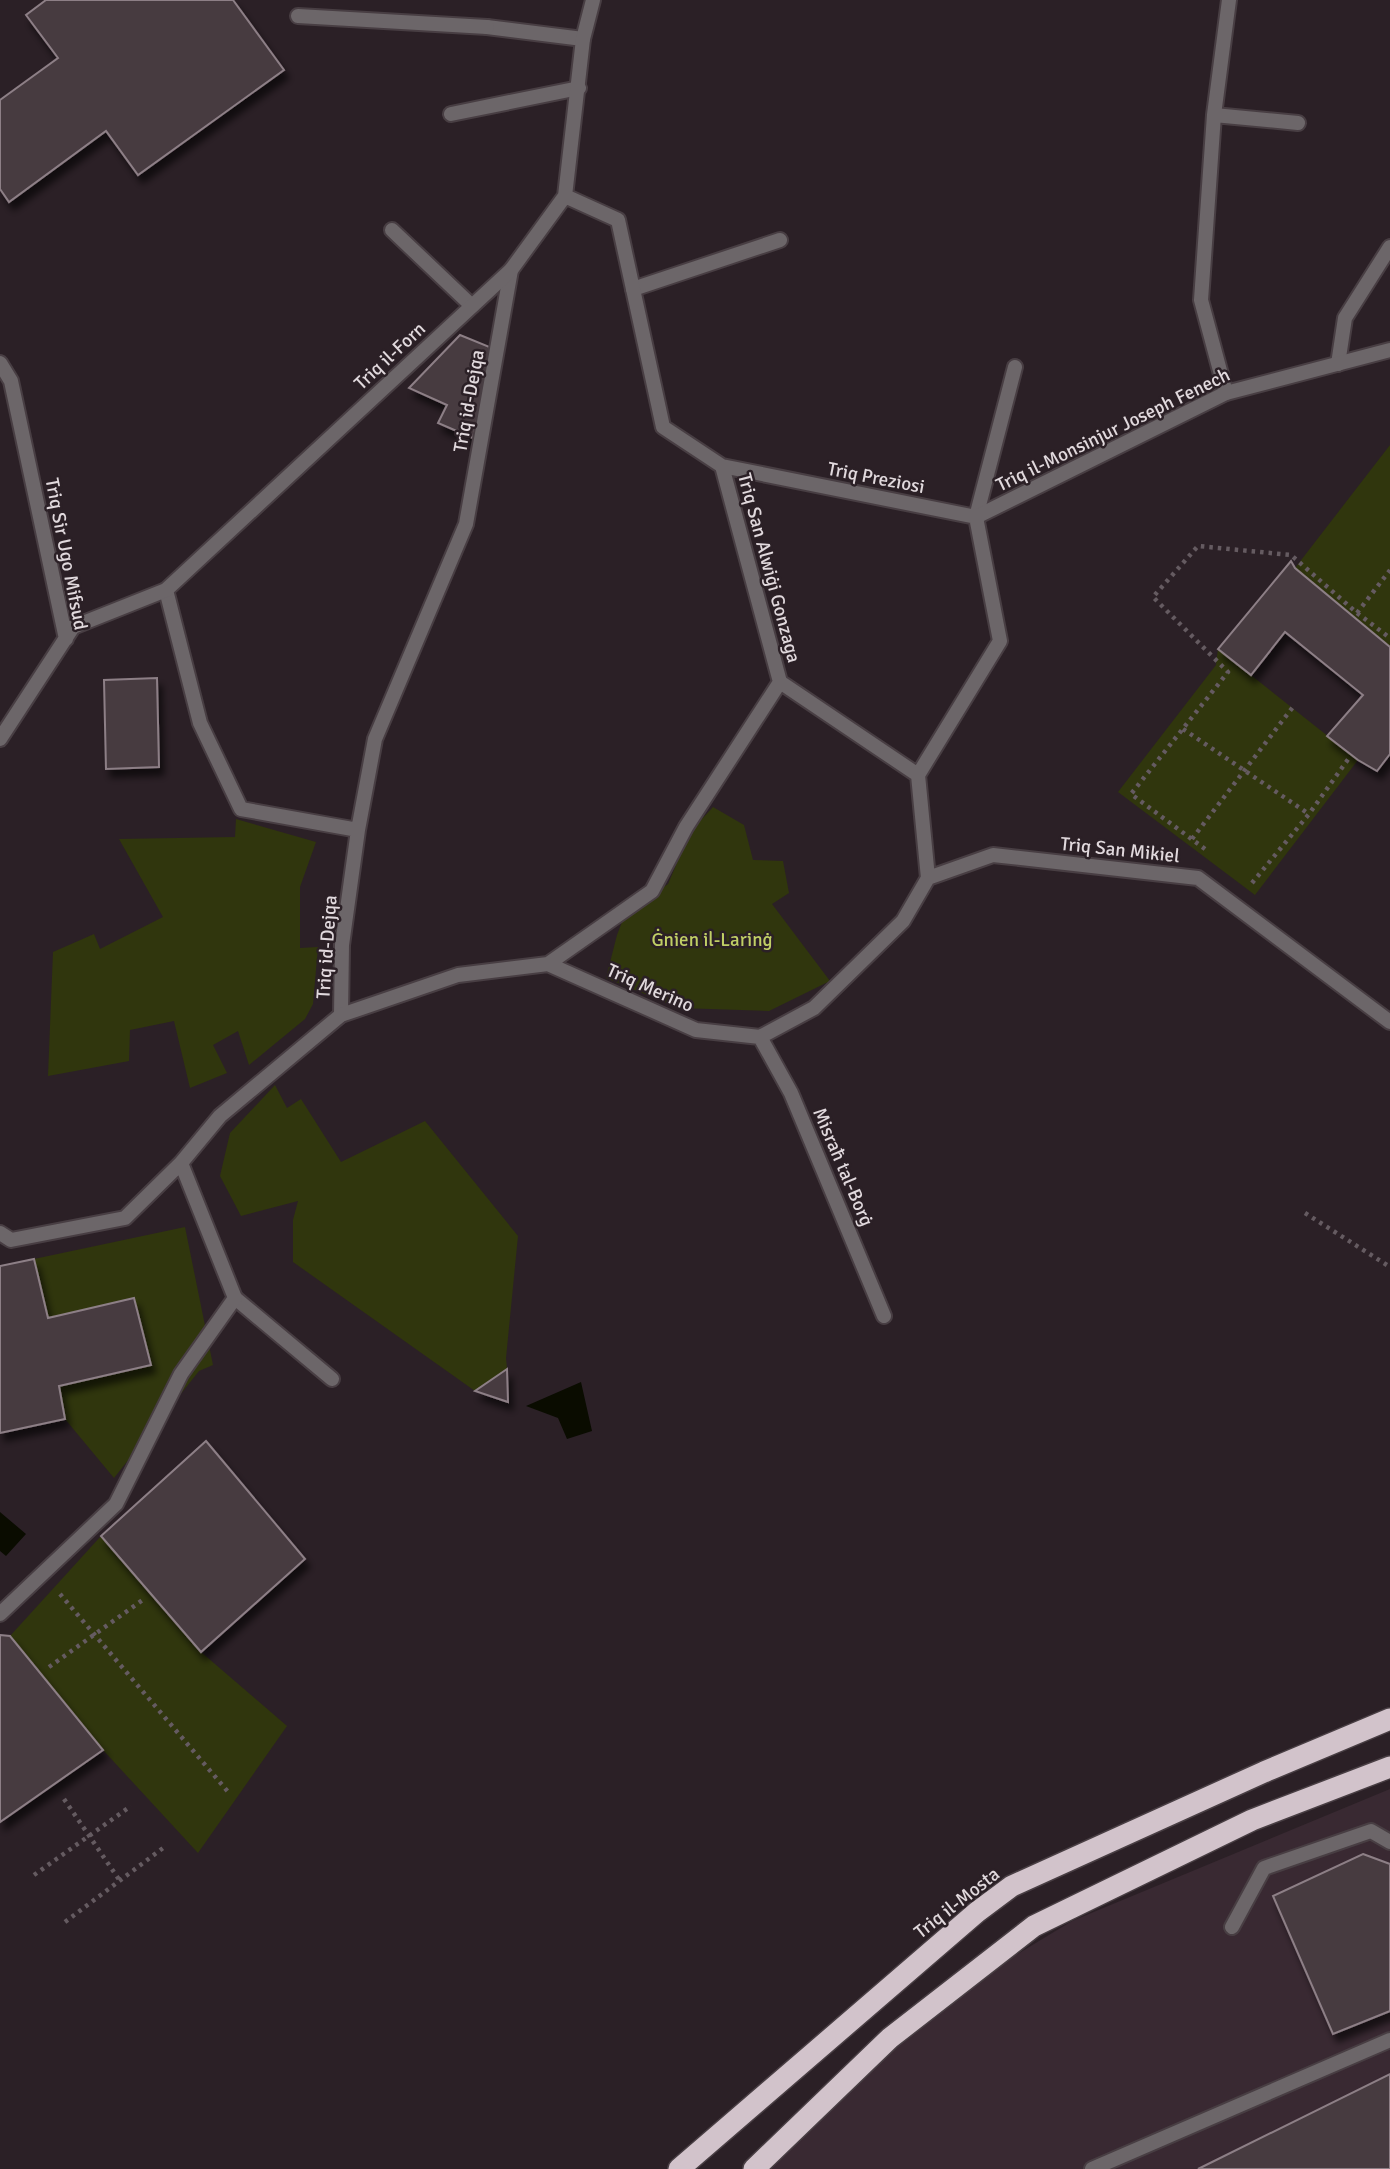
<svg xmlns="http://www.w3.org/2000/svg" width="1390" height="2169" viewBox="0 0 1390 2169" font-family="Signika,sans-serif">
	<defs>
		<filter id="shadow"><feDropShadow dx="4.5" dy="8" stdDeviation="3.5" flood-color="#0009"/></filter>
	</defs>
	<rect width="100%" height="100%" fill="#2b2026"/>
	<path fill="#392932" d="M 1390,1789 L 1390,2169 L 770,2169 L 953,1993 L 1072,1921 Z"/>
	<path fill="#30360d" d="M 1390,445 L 1390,647 L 1295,568 Z
		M 1218,649 L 1358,760 L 1255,895 L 1118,792 L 1216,665 Z
		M 713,807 L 744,825 L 753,860 L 783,861 L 789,893 L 772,904 L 830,981 L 769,1011 L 679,1008 L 606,978 L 617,935 L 625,914 L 668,884 L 690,832 Z
		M 236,819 L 316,842 L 300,887 L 300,948 L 318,947 L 313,1004 L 305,1019 L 249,1065 L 238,1031 L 213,1045 L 227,1073 L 190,1088 L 174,1021 L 130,1030 L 129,1061 L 48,1076 L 53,952 L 94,934 L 100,949 L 163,917 L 119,839 L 235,837 Z
		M 275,1085 L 287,1108 L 301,1099 L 341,1162 L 425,1121 L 518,1236 L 506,1358 L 507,1369 L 475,1391 L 293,1262 L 293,1220 L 298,1201 L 241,1216 L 220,1176 L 230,1133 Z
		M 185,1227 L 213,1365 L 199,1371 L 114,1478 L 65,1419 L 59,1386 L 151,1365 L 134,1298 L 48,1318 L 34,1259 Z
		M 101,1536 L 201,1652 L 287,1726 L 198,1853 L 103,1750 L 10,1636 Z"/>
	<path fill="#0a0c00" d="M 581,1382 L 592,1431 L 567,1439 L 558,1418 L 526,1406 Z
		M 0,1512 L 26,1534 L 6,1556 L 0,1551 Z"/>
	<path fill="#473b41" stroke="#8d7f86" stroke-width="2" filter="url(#shadow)" d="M 46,0 L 233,0 L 284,70 L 138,175 L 106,131 L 9,202 L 0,189 L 0,100 L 58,58 L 26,15 Z
		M 460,335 L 492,348 L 473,438 L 438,423 L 447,405 L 409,388 Z
		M 1291,561 L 1295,568 L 1390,647 L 1390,754 L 1377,771 L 1358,760 L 1327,736 L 1363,695 L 1285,632 L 1251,675 L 1218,649 Z
		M 157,678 L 159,767 L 106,769 L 104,680 Z
		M 34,1259 L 48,1318 L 134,1298 L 151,1365 L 59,1386 L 65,1419 L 0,1433 L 0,1266 Z
		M 507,1369 L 508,1402 L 475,1391 Z
		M 206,1441 L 305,1559 L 201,1652 L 101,1536 Z
		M 0,1635 L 10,1636 L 103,1750 L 0,1822 Z
		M 1363,1854 L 1390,1864 L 1390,2011 L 1333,2034 L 1273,1896 Z
		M 1390,2074 L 1390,2169 L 1198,2169 Z"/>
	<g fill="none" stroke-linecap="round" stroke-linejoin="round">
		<defs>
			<path id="lane" d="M 487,27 L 583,39
				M 451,114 L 579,88
				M 1214,115 L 1298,123
				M 392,230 L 472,306
				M 633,289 L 780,240
				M 1338,364 L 1345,318 L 1390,247
				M 1226,393 L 1201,300 L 1214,115 L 1229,0
				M 976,517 L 1015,367
				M 166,590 L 200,723 L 241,809 L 358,830
				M 341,1015 L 342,945 L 358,830 L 375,739 L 466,524 L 511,270
				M 235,1298 L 332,1379
				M 1232,1927 L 1264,1868 L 1371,1831 L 1390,1842
				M 1092,2169 L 1390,2040"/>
			<path id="street" d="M 298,16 L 487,27
				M 565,196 L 618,220 L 663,427 L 722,466 L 976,517 L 1000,641 L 918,775 L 928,878
				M 0,363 L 11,381 L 66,639
				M 722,466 L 780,682 L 918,775
				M 976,517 L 1226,393 L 1390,350
				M 0,739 L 73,627 L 166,590 L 511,270 L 565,196 L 583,39 L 593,0
				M 928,878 L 993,855 L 1198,878 L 1390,1022
				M 548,964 L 652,891 L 686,827 L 780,682
				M 760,1037 L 791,1093 L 884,1316
				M 0,1233 L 11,1240 L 125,1218 L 181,1163 L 220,1116 L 341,1015 L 458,975 L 548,964 L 696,1030 L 760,1037 L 814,1008 L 903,921 L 928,878
				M 0,1614 L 116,1504 L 181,1374 L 235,1298 L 181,1163"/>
			<path id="highway" d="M 679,2169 L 977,1912 L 1012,1886 L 1264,1772 L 1390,1719
				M 754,2169 L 890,2038 L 1034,1926 L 1252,1820 L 1390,1767"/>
		</defs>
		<use href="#lane" stroke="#483e43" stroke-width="18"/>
		<use href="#street" stroke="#483e43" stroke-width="18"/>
		<use href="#highway" stroke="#483e43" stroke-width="24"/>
		<path stroke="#655b61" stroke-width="4.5" stroke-dasharray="3.5 5" stroke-linecap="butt" d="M 1357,613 L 1390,570
			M 1183,729 L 1309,814
			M 1192,839 L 1293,707
			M 1205,849 L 1131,794 L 1228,672 L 1153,597 L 1198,546 L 1291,555 L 1357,613 L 1390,638
			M 1252,883 L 1309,814 L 1349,758
			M 1305,1213 L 1390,1267
			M 60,1594 L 229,1793
			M 49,1667 L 144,1599
			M 64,1799 L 120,1881
			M 34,1875 L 131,1806
			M 65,1922 L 163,1848"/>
		<use href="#lane" stroke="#6c6669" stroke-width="14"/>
		<use href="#street" stroke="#6c6669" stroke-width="14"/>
		<use href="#highway" stroke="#d2c3cb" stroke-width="21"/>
	</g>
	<g text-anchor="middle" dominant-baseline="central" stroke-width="5" stroke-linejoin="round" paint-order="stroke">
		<g font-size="19" fill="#e1d9dd" stroke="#2b2026">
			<text transform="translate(390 356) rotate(-43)">Triq il-Forn</text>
			<text transform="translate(469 401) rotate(-80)">Triq id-Dejqa</text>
			<text transform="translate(1113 430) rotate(-26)">Triq il-Monsinjur Joseph Fenech</text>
			<text transform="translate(876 478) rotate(11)">Triq Preziosi</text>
			<text transform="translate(66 554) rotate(79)">Triq Sir Ugo Mifsud</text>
			<text transform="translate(769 568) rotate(75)">Triq San Alwiġi Gonzaga</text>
			<text transform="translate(1120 850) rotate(6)">Triq San Mikiel</text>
			<text transform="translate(327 947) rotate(-86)">Triq id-Dejqa</text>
			<text transform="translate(650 988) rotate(24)">Triq Merino</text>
			<text transform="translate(843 1167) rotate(67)">Misraħ tal-Borġ</text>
			<text transform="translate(957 1903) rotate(-38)">Triq il-Mosta</text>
		</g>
		<g font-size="19" fill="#c0cf65" stroke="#2b2026">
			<text x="712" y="940">Ġnien il-Larinġ</text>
		</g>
	</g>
</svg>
